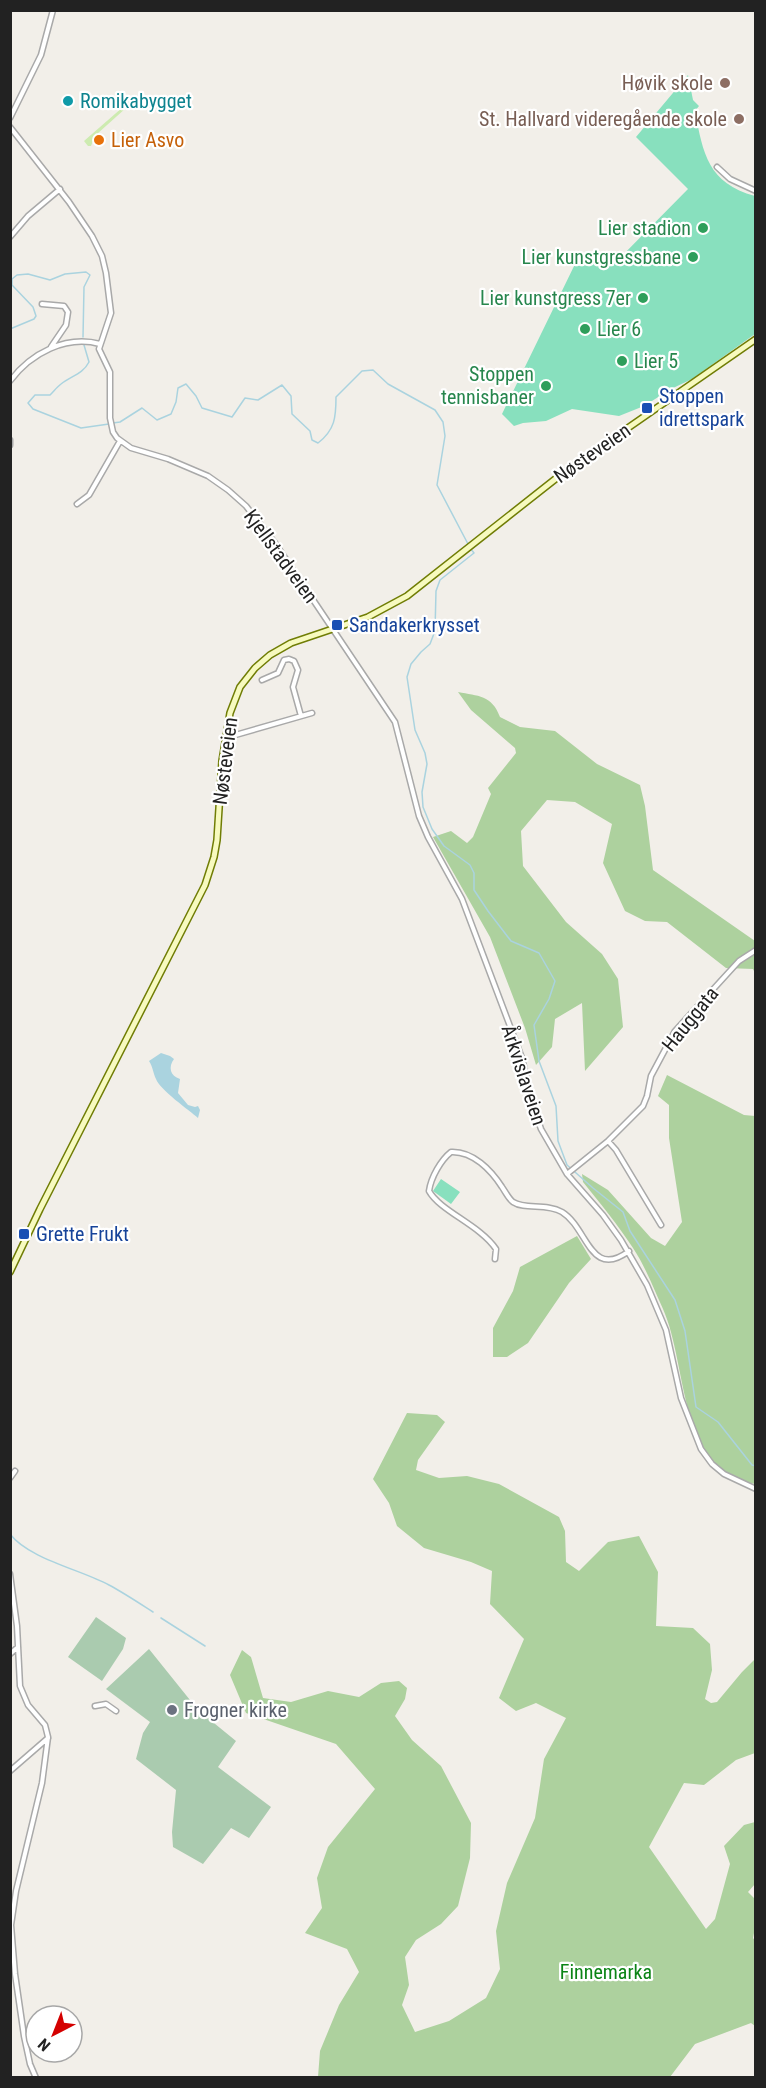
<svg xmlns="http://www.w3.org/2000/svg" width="766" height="2088" viewBox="0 0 766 2088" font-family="'Roboto Condensed',sans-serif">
	<rect width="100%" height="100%" fill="#f2efe9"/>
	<path fill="#cdebb0" d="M 131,100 L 135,102 L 128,110 L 126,108 L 97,134 L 96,133 L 91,146 L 88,146 L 84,141 Z"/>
	<path fill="#add19e" d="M 458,692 C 478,696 492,695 500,717 L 520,727 L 555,731 L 597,764 L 640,785 L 645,806 L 653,870 L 755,941 L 755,973 L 753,969 L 726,968 L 667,922 L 645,921 L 625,911 L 603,863 L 612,824 L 575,802 L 547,800 L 521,831 L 523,866 L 566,922 L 602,954 L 618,979 L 623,1027 L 585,1071 L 582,1003 L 555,1019 L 552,1047 L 536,1065 L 525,1028 L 490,937 L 433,837 L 451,831 L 467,843 L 473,837 L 491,794 L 488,788 L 516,753 L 515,748 L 471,710 Z
		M 667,1075 L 744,1115 L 755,1116 L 755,1484 C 676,1468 689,1368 663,1309 C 654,1289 645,1266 633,1248 C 618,1225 600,1203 583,1182 L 582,1174 L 608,1190 L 651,1238 L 665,1246 L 682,1222 L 669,1138 L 669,1105 L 658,1096 Z
		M 577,1236 L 591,1259 L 569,1283 L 528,1343 L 507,1357 L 493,1357 L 493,1328 L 513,1291 L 520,1267 Z
		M 407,1413 L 437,1415 L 445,1422 L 418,1460 L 416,1470 L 439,1478 L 467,1476 L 499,1484 L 559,1517 L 565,1531 L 566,1562 L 579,1571 L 608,1542 L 639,1536 L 658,1572 L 656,1626 L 693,1628 L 710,1644 L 712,1670 L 705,1699 L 711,1703 L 717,1702 L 742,1672 L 755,1659 L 755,1753 L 736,1760 L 704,1785 L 684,1783 L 649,1847 L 706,1929 L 715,1919 L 730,1864 L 724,1846 L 744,1825 L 755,1822 L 755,1884 L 748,1892 L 755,1899 L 755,1928 L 753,1938 L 756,1942 L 755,2026 L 751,2023 L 695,2044 L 670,2077 L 318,2077 L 320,2051 L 339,2005 L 359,1972 L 347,1949 L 305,1933 L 322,1908 L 317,1878 L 328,1847 L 375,1789 L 336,1744 L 246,1713 L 230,1675 L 242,1650 L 251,1657 L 263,1698 L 291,1702 L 328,1691 L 359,1697 L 381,1683 L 399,1681 L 407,1688 L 405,1699 L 395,1716 L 412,1740 L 441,1766 L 471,1823 L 470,1858 L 458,1906 L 441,1924 L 416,1940 L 405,1957 L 409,1985 L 402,2005 L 415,2032 L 449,2021 L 486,1998 L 500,1969 L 496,1931 L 507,1883 L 535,1818 L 544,1759 L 566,1718 L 536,1703 L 516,1711 L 499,1698 L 524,1639 L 490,1604 L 492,1571 L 471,1562 L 424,1548 L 397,1526 L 389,1503 L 373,1479 Z"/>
	<path fill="#aacbaf" d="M 96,1617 L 126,1638 L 123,1649 L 102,1681 L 68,1657 Z
		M 149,1649 L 198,1710 L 236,1741 L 218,1767 L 271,1807 L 249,1838 L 231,1828 L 203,1864 L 173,1847 L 172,1832 L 176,1790 L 136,1759 L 143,1733 L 150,1722 L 106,1689 Z"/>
	<path fill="#88e0be" d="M 688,75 L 693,100 L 699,106 L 695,111 C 703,154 708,183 755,196 L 755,334 L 692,379 L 671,389 L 644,406 L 619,416 L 572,409 L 546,421 L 523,423 L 514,426 L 502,414 L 577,260 L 614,264 L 688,189 L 636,137 Z
		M 441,1179 L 460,1192 L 451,1204 L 433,1191 Z"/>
	<path fill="#aad3df" d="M 161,1053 L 170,1056 L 174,1059 C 168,1067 170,1076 180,1079 L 178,1093 L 188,1105 L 195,1107 L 198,1106 L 200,1110 L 198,1118 C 189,1110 160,1090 156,1079 C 153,1073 153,1067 149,1061 Z"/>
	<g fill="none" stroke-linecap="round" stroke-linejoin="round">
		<path stroke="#aad3df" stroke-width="1.5" d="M 10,329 L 34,319 L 36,316 L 33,307 L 12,285 L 12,279 L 17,275 L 28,274 L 50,280 L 65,274 L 86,272 L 90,275 L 84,287 L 83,337
			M 84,345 L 89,362 C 83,374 71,376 61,384 C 57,387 54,391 50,395 L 35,395 L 28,403 L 33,409 L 81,428 L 109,424
			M 113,423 L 120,422 L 142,408 L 157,420 L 171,414 L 176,402 L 178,388 L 186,384 L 196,396 L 202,408 L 232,417 L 245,398 L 258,400 L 282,385 L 291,396 L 292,414 L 310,431 L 312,440 L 318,443 C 335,430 336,417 336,397 L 362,371 L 373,370 L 388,384 L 435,410 L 443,422 L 445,436 L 437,485 L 468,544
			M 470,548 L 474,553 L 440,580 L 436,591 L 435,631 L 430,644 L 421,652 L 411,664 L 407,677 L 415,730 L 425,753 L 427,764 L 422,792 L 423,807 L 432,829 L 444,846 L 470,865 L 474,873 L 474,890 L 488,911 L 511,941 L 539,953 L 555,981 L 549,999 L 534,1025 L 539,1061 L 556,1106 L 558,1141 L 567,1165 L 593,1188 L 623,1212 L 630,1231 L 675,1300 L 685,1331 L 696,1407 L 718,1422 L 752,1465 L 756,1466
			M 10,1534 C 29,1559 82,1570 109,1585 C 124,1593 139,1603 153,1612
			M 161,1618 L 205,1646"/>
		<defs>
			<path id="street" d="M 10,118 L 41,55 L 53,10
				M 10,127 L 69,202 L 92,236 L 102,256 L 106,273 L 111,313 L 99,349 L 110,372 L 110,418 L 113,432 L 117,438 L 131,448 L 168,459 L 208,476 L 228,490 L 246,506 L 275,543 L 395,722 L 419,816 L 428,837 L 462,899 L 522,1058 L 534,1109 L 541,1129 L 567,1174 L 603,1215 L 621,1240 L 647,1285 L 666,1330 L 681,1398 L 701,1449 L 712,1464 L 724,1474 L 756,1489
				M 717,167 L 730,179 L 756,191
				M 10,237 L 28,216 L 60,189
				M 42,304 L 64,306 L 68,312 L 66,325 L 51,347
				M 10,381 C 31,353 66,335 100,344
				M 10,440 L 10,445
				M 77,504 L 89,495 L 120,441
				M 262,680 L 278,673 L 284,660 L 289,659 L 294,661 L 298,670 L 293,687 L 301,716
				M 225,738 L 312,713
				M 608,1141 L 616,1150 L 661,1225
				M 567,1174 L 608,1141 L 643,1106 L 647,1096 L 651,1076 L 675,1031 L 739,961 L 756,950
				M 495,1259 L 496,1249 C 480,1225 440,1211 429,1191 C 431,1177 441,1160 451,1152 C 473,1151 491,1170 502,1187 C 505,1191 508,1198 513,1202 C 525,1210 546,1203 562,1212 C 588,1228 590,1280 629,1251
				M 10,1478 L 15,1471
				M 10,1574 L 17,1626 L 20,1686 L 28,1705 L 45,1725 L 48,1737 L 42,1783 L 16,1891 L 11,1925 L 15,1974 L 24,2036 L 30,2064 L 36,2078
				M 10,1654 L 18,1647
				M 95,1706 L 106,1704 L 116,1711
				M 10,1771 L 48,1738"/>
			<path id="secondary" d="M 10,1272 L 40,1209 L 205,885 L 214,857 L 217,840 L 222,761 L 230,713 L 240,687 L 255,668 L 270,655 L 291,643 L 368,617 L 407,596 L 563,473 L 756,339"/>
		</defs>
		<use href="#street" stroke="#a9a9a9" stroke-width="7"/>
		<use href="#secondary" stroke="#707d05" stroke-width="8"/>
		<use href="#street" stroke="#fff" stroke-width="4"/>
		<use href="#secondary" stroke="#f7fabf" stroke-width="5"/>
	</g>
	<g fill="#8d6e63" stroke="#fff" stroke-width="2">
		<circle cx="725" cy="83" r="6"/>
		<circle cx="739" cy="119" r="6"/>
	</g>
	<circle fill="#0f9aa8" stroke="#fff" stroke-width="2" cx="68" cy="101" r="6"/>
	<circle fill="#e8710a" stroke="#fff" stroke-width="2" cx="99" cy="140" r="6"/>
	<g fill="#2e9e5b" stroke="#fff" stroke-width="2">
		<circle cx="703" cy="228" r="6"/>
		<circle cx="693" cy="257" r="6"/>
		<circle cx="643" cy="298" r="6"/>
		<circle cx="585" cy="329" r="6"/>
		<circle cx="622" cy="361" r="6"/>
		<circle cx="546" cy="386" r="6"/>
	</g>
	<g fill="#1a4fb4" stroke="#fff" stroke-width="2">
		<rect x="641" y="402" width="12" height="12" rx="3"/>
		<rect x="331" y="619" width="12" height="12" rx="3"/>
		<rect x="18" y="1228" width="12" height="12" rx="3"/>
	</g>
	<circle fill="#6b7280" stroke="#fff" stroke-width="2" cx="172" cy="1710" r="6"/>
	<g text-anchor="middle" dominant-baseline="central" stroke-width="4.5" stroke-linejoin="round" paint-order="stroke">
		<g font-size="20" fill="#785e54" stroke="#fff" text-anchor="end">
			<text x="713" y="83">Høvik skole</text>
			<text x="727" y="119">St. Hallvard videregående skole</text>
		</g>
		<g font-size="20" fill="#0d838f" stroke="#fff" text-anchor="start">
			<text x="80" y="101">Romikabygget</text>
		</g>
		<g font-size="20" fill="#c56008" stroke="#fff" text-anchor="start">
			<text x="111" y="140">Lier Asvo</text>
		</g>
		<g font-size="20" fill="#27864d" stroke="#fff" text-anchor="end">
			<text x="691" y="228">Lier stadion</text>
			<text x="681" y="257">Lier kunstgressbane</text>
			<text x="631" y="298">Lier kunstgress 7er</text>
			<text x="597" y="329" text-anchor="start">Lier 6</text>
			<text x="634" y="361" text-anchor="start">Lier 5</text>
			<text x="534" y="374">Stoppen<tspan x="534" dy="23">tennisbaner</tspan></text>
		</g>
		<g font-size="20" fill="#164399" stroke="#fff" text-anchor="start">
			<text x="659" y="396">Stoppen<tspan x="659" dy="23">idrettspark</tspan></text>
			<text x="349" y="625">Sandakerkrysset</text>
			<text x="36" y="1234">Grette Frukt</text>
		</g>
		<g font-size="20" fill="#222" stroke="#fff">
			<text transform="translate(592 453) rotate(-35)">Nøsteveien</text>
			<text transform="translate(281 556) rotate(54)">Kjellstadveien</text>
			<text transform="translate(225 761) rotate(-83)">Nøsteveien</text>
			<text transform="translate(690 1019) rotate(-51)">Hauggata</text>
			<text transform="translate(524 1075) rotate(72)">Årkvislaveien</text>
		</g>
		<g font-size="20" fill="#5b616d" stroke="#fff" text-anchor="start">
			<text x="184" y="1710">Frogner kirke</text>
		</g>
		<g font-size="20" fill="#0c8416" stroke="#fff">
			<text x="606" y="1972">Finnemarka</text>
		</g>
	</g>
	<rect width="766" height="2088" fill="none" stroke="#222222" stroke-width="24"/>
	<g transform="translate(54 2034) rotate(222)"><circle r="28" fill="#ffffff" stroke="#a7a7a7" stroke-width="1.5"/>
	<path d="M0-4.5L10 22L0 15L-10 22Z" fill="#d40000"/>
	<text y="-9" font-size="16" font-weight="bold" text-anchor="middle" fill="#222222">N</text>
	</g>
</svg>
